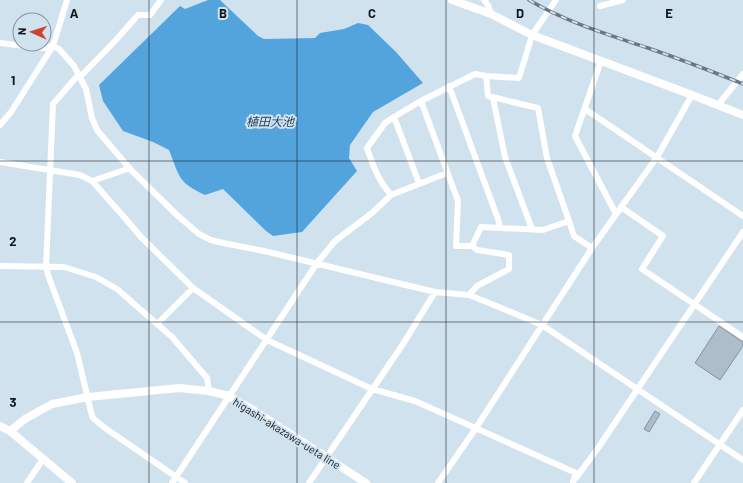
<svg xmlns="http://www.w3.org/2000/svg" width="743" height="483" viewBox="0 0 743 483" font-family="Barlow,'Noto Sans JP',sans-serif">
	<rect width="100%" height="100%" fill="#d1e2ef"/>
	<path fill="#53a4dd" d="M 208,0 L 220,0 L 258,36 L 264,39 L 315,38 L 320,33 L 344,29 L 358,23 L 368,25 L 396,52 L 423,83 L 373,112 L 350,145 L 349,158 L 357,171 L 302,232 L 273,236 L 266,231 L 223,189 L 205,195 C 178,182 180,178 169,150 L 153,142 L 123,131 L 103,101 L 99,85 L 180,6 L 185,9 Z"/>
	<path fill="#adbdca" stroke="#82919d" d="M 719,326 L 743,342 L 743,346 L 720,380 L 695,363 Z
		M 655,411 L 660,414 L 649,432 L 644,429 Z"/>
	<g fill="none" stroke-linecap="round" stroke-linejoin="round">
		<path stroke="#fff" stroke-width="6" d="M 484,0 L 488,5 L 491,14
			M 600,6 L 623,0
			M 0,43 L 42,48 L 53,46 L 59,49 L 74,66 L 86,89 L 92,118 L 97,130 L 131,170 L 178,216 L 199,234 L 211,240 L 223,243 L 264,251 L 435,292 L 469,295 L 494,305 L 542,325 L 743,460
			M 601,61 L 575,136 L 616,214
			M 79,74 L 53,104 L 46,266 L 48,275 L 77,353 L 92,416 L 94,419 L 105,428 L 185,483
			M 486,76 L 488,96 L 538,108 L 547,158 L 569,221 L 574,236 L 592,248
			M 80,77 L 115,41 L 138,15 L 150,15 L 161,0
			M 449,86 L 498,219 L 500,227
			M 493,98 L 505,157 L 532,229
			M 421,101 L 458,201 L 456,246 L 472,246 L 477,250 L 509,255 L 509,269 L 477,286 L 469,295
			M 718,105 L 743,74
			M 585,109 L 743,216
			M 394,117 L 419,183
			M 0,125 L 11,112 L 53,46 L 67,0
			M 0,162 L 80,175 L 92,181 L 124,217 L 141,237 L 193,288 L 267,340 L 372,389 L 415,401 L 576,473 L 573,482
			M 92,181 L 130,168
			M 391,195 C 377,178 374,168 367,148 L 385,123 L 394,117 L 421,101 L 475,74 L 486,76 L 519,78 L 532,35 L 556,0
			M 621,207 L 663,236 L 642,269 L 743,337
			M 472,246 L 481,227 L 543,230 L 569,221
			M 0,266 L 64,267 L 96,277 L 117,289 L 172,337 L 207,378 L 209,391
			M 157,324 L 193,288
			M 576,478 L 598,448 L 743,232
			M 27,483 L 43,459
			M 172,483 L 317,263 L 335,241 L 372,213 L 391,195 L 447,173
			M 309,483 L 403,344 L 435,292
			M 438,483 L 474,431 L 592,248 L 657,157 L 692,95
			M 694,483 L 743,410"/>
		<path stroke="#fff" stroke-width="8" d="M 452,0 L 491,14 L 532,35 L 692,95 L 743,115
			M 0,426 L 10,431 L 72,483
			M 10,431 L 25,419 L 52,404 L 88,397 L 179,388 L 209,391 L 229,396 L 255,411 L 366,483"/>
		<defs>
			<path id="rail" d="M 529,0 C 566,22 607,34 648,48 C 680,59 711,71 743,84"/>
		</defs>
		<use href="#rail" stroke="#6c777f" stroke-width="3.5"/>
		<use href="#rail" stroke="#d1e2ef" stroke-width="2" stroke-dasharray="6" stroke-linecap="butt"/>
	</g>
	<path fill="none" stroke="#12181d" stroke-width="1" stroke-opacity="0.55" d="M 149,0 L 149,483M 297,0 L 297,483M 446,0 L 446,483M 594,0 L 594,483M 0,161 L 743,161M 0,322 L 743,322"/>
	<g text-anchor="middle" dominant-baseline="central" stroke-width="4" stroke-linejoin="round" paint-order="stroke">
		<g font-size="11" fill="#12181d" stroke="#d1e2ef">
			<text transform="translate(287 433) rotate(32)">higashi-akazawa-ueta line</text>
		</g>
		<g font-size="12" font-style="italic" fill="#1a3c54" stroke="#d1e2ef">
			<text x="270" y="121">植田大池</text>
		</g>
	</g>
	<g font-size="13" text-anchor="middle" font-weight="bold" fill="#12181d" stroke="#d1e2ef" stroke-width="4" stroke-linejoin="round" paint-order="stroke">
		<text x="74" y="18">A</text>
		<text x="223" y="18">B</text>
		<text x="372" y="18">C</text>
		<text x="520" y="18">D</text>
		<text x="669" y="18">E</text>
		<text x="13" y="85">1</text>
		<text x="13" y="246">2</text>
		<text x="13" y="407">3</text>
	</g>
	<g transform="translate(32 32) rotate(273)"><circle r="19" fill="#d1e2ef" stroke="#85919b"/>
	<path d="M0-3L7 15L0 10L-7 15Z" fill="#cf432e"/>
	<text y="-6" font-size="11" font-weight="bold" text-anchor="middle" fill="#12181d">N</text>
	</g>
</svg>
